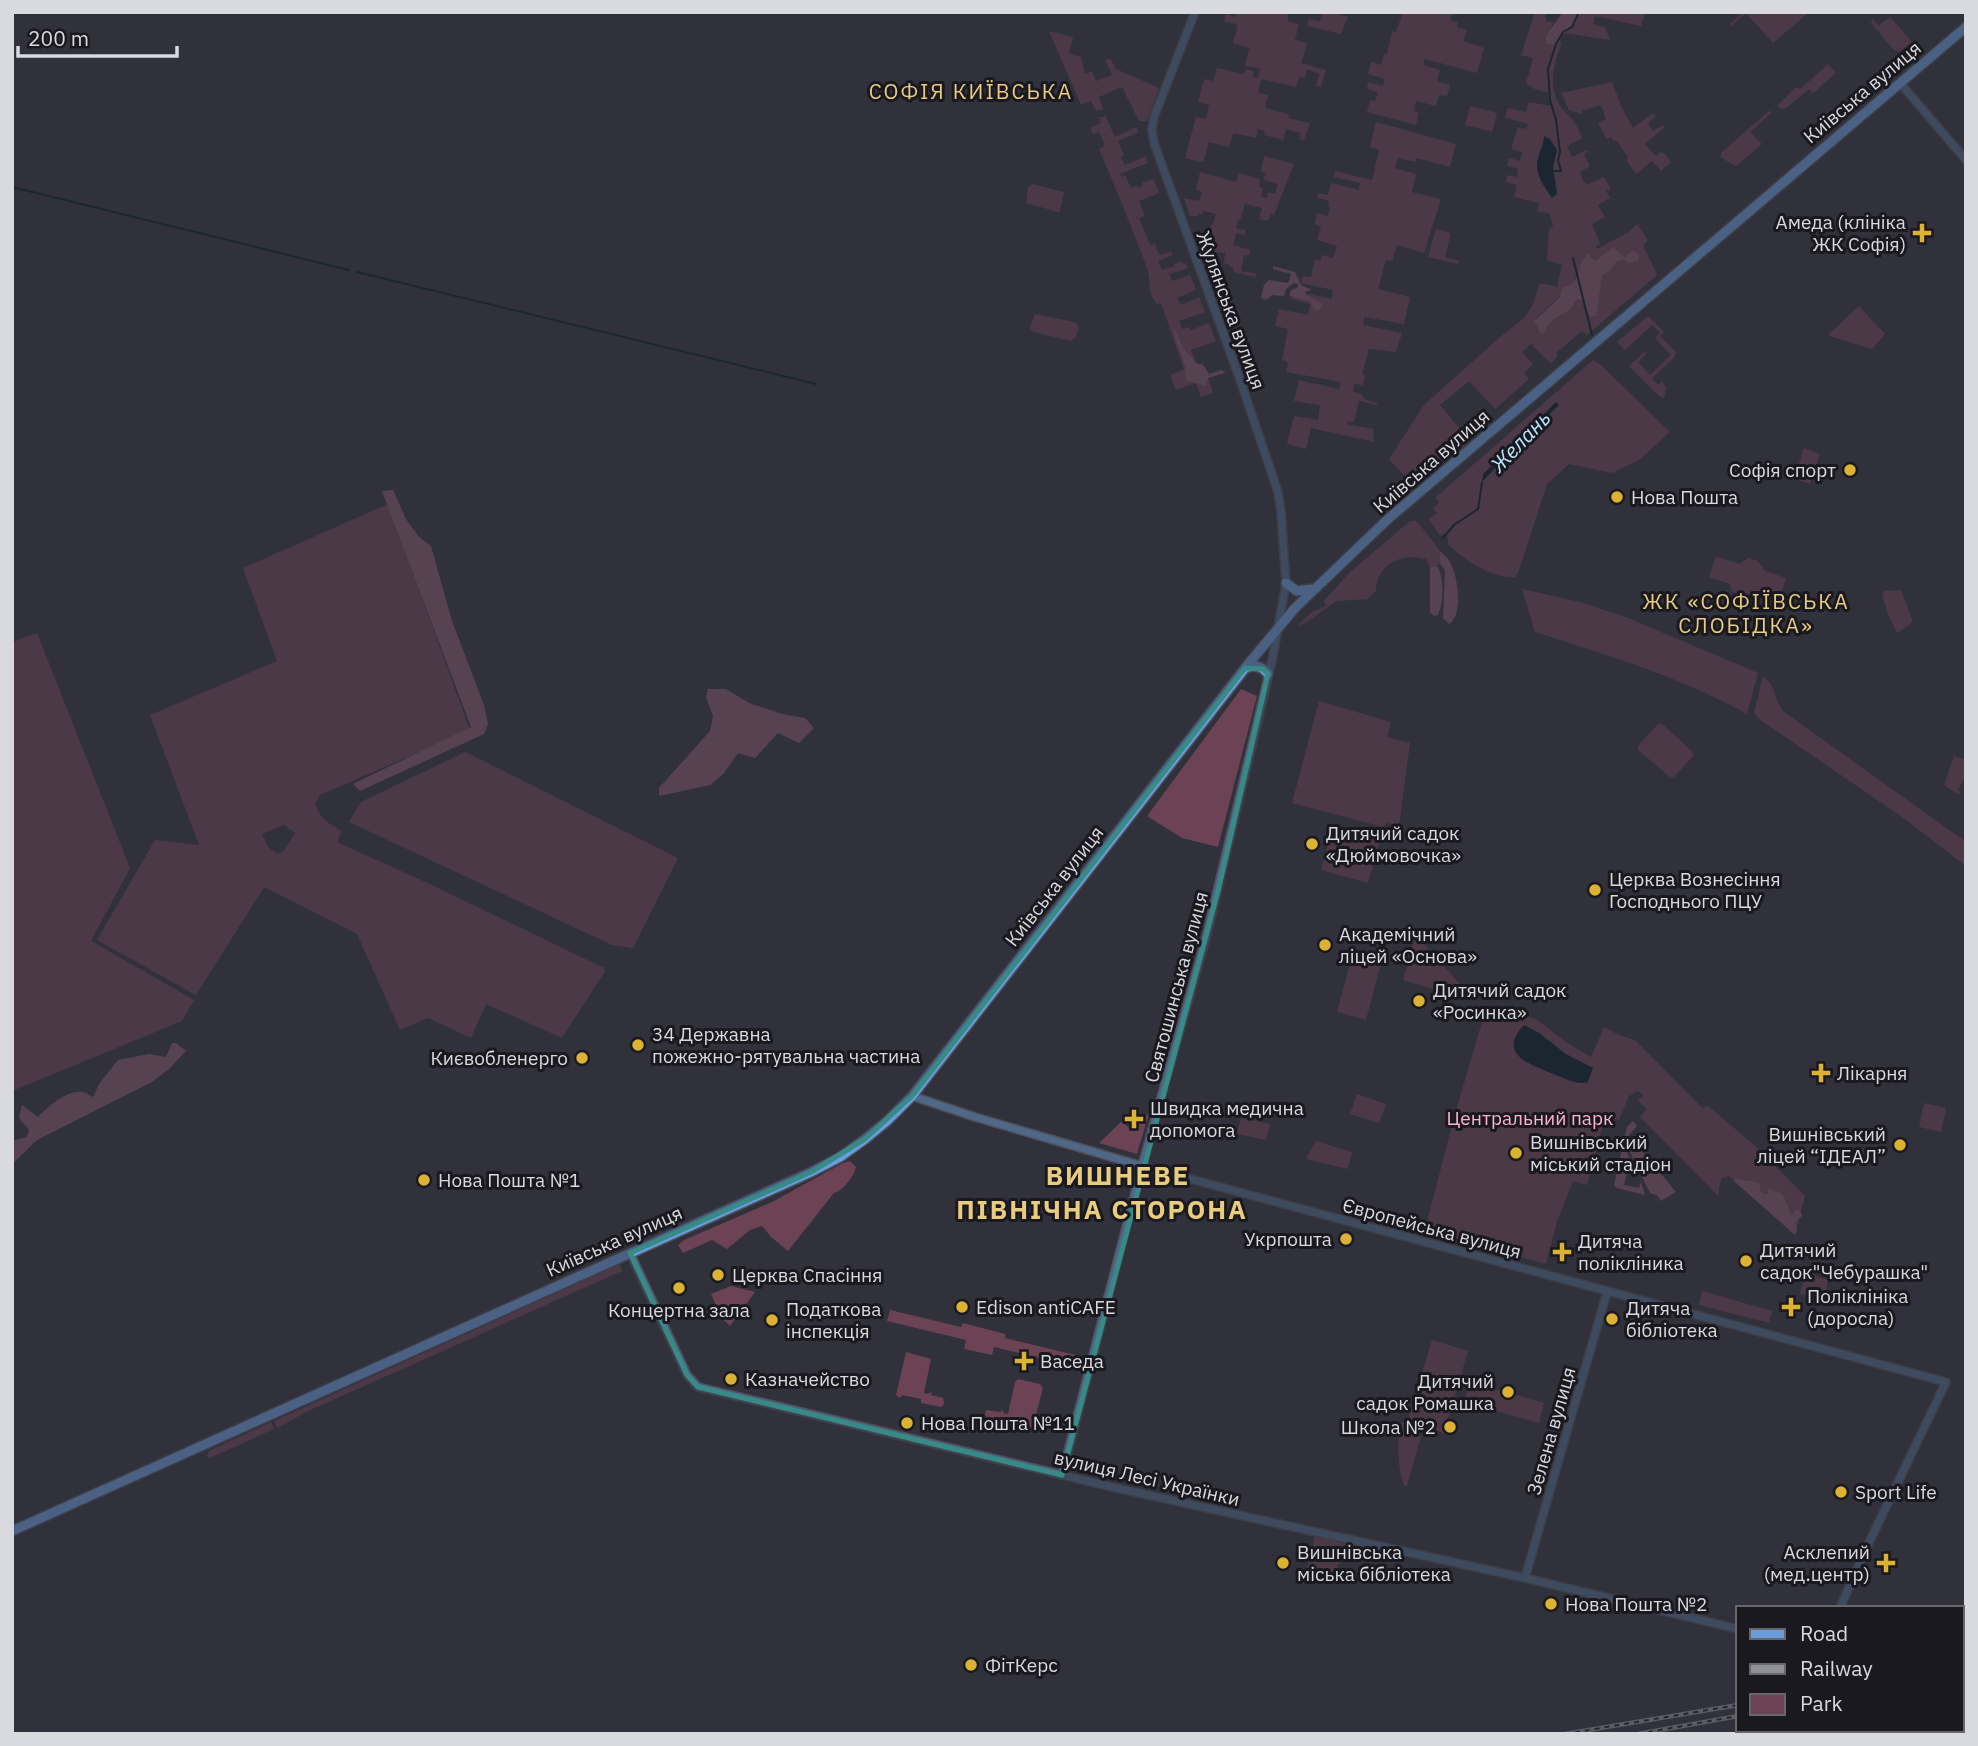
<svg xmlns="http://www.w3.org/2000/svg" width="1978" height="1746" viewBox="0 0 1978 1746" font-family="'IBM Plex Sans',sans-serif">
	<rect width="100%" height="100%" fill="#31313c"/>
	<path fill="#6b4354" fill-rule="evenodd" d="M 1236,12 L 1289,12 L 1288,21 L 1299,24 L 1295,40 L 1307,43 L 1301,63 L 1326,70 L 1321,87 L 1316,86 L 1319,74 L 1307,69 L 1305,78 L 1299,77 L 1296,87 L 1261,79 L 1258,93 L 1268,95 L 1265,108 L 1289,114 L 1288,118 L 1310,123 L 1304,140 L 1299,139 L 1300,133 L 1286,129 L 1283,140 L 1264,135 L 1265,131 L 1258,129 L 1256,138 L 1233,133 L 1229,147 L 1209,142 L 1204,160 L 1200,162 L 1185,158 L 1196,117 L 1206,119 L 1209,105 L 1198,102 L 1204,79 L 1213,81 L 1217,68 L 1243,74 L 1246,69 L 1254,71 L 1253,77 L 1258,78 L 1260,69 L 1245,66 L 1249,48 L 1233,43 L 1238,25 L 1224,21 L 1226,14 L 1235,17 Z
		M 1322,12 L 1331,12 L 1348,17 L 1341,34 L 1307,26 L 1309,19 L 1320,21 Z
		M 1403,12 L 1452,12 L 1450,20 L 1458,23 L 1457,27 L 1467,30 L 1463,41 L 1484,48 L 1477,73 L 1425,59 L 1423,65 L 1440,70 L 1437,81 L 1450,85 L 1447,96 L 1439,95 L 1436,106 L 1416,101 L 1414,111 L 1419,113 L 1416,125 L 1367,112 L 1370,100 L 1375,101 L 1378,92 L 1367,89 L 1368,82 L 1383,86 L 1385,79 L 1368,74 L 1371,62 L 1381,65 L 1384,54 L 1387,54 L 1392,31 L 1396,32 Z
		M 1535,12 L 1547,12 L 1545,17 L 1547,22 L 1554,22 L 1546,35 L 1552,45 C 1563,32 1575,28 1581,12 L 1645,12 L 1641,26 L 1595,16 L 1593,24 L 1605,27 L 1610,40 L 1564,33 L 1560,40 L 1561,44 C 1553,67 1547,89 1563,110 C 1565,113 1569,115 1571,118 C 1575,121 1579,131 1582,137 L 1581,139 L 1567,146 L 1572,157 L 1587,150 L 1588,152 L 1584,154 L 1590,166 L 1580,172 L 1583,181 L 1587,185 L 1604,177 L 1611,189 L 1606,191 L 1610,198 L 1598,205 L 1605,217 L 1592,224 L 1600,244 L 1596,246 L 1597,249 L 1630,231 L 1637,224 L 1648,240 L 1643,245 L 1657,275 L 1587,335 L 1582,331 L 1556,353 L 1558,356 L 1551,364 L 1531,344 L 1522,352 L 1533,364 L 1524,373 L 1529,379 L 1495,409 L 1469,381 L 1440,405 L 1470,441 L 1456,454 L 1435,466 L 1396,505 L 1388,506 L 1412,484 L 1389,459 L 1424,405 L 1499,338 L 1524,318 L 1532,306 L 1540,283 L 1557,287 L 1562,265 L 1547,260 L 1549,229 L 1553,227 L 1550,214 L 1537,211 L 1539,203 L 1514,197 L 1517,185 L 1506,182 L 1507,175 L 1517,177 L 1518,169 L 1507,166 L 1509,158 L 1520,161 L 1522,152 L 1511,149 L 1518,127 L 1526,129 L 1528,124 L 1505,117 L 1508,108 L 1526,112 L 1529,102 L 1551,106 L 1548,93 L 1535,89 L 1526,83 L 1533,58 L 1521,55 ZM 1544,142 L 1557,150 L 1553,168 L 1557,193 L 1537,165 ZM 1589,253 L 1591,258 L 1596,260 L 1607,253 L 1627,258 L 1630,263 L 1624,260 L 1616,262 L 1610,271 L 1602,276 L 1597,315 L 1590,318 L 1582,299 L 1578,299 L 1572,307 L 1547,325 L 1545,332 L 1538,329 L 1534,320 L 1572,285 Z
		M 1738,12 L 1809,12 L 1773,43 L 1746,13 L 1731,26 L 1730,24 L 1740,15 Z
		M 1890,17 L 1912,42 L 1899,52 L 1893,49 L 1871,23 L 1873,18 L 1878,26 Z
		M 1049,31 L 1073,37 L 1069,54 L 1081,57 L 1085,74 L 1092,71 L 1096,81 L 1112,75 L 1105,60 L 1110,58 L 1116,69 L 1159,88 L 1147,121 L 1139,121 L 1122,87 L 1099,97 L 1103,109 L 1096,111 L 1091,101 L 1081,105 Z
		M 1828,64 L 1836,73 L 1813,93 L 1809,89 L 1786,108 L 1782,109 L 1777,106 L 1796,87 L 1800,89 Z
		M 1612,82 L 1622,108 L 1633,128 L 1653,113 L 1656,116 L 1648,123 L 1653,131 L 1663,125 L 1665,127 L 1645,144 L 1656,156 L 1661,152 L 1665,154 L 1671,162 L 1661,171 L 1652,161 L 1636,174 L 1626,160 L 1628,157 L 1616,140 L 1614,142 L 1611,137 L 1607,139 L 1598,123 L 1606,119 L 1601,105 L 1582,111 L 1582,114 L 1569,110 L 1561,93 Z
		M 1470,106 L 1497,113 L 1492,132 L 1465,125 Z
		M 1769,111 L 1772,112 L 1750,132 L 1762,144 L 1736,166 L 1720,157 L 1722,152 Z
		M 1105,115 L 1115,137 L 1136,127 L 1139,132 L 1118,141 L 1124,155 L 1121,157 L 1125,165 L 1146,156 L 1148,163 L 1120,174 L 1122,177 L 1125,175 L 1131,188 L 1137,185 L 1139,188 L 1143,186 L 1142,183 L 1154,179 L 1159,193 L 1139,201 L 1145,216 L 1139,218 L 1150,245 L 1155,244 L 1159,255 L 1171,252 L 1173,255 L 1158,261 L 1162,270 L 1175,266 L 1174,264 L 1182,261 L 1183,264 L 1186,263 L 1188,268 L 1169,274 L 1172,281 L 1190,275 L 1196,290 L 1177,298 L 1181,305 L 1199,297 L 1205,312 L 1179,321 L 1182,329 L 1189,327 L 1191,330 L 1209,323 L 1216,341 L 1191,350 L 1197,365 L 1203,363 L 1213,393 L 1201,397 L 1196,383 L 1176,390 L 1170,375 L 1184,369 L 1161,303 L 1157,304 C 1146,291 1152,284 1147,268 C 1132,228 1116,189 1099,149 L 1105,146 L 1099,132 L 1093,134 L 1090,128 L 1101,123 L 1099,117 L 1103,117 Z
		M 1376,122 L 1456,144 L 1450,167 L 1417,158 L 1415,162 L 1398,158 L 1395,168 L 1416,174 L 1412,192 L 1441,199 L 1424,253 L 1397,245 L 1392,261 L 1386,260 L 1378,289 L 1410,297 L 1404,324 L 1364,317 L 1363,325 L 1402,333 L 1396,352 L 1369,349 L 1362,374 L 1365,376 L 1363,385 L 1354,384 L 1353,392 L 1360,393 L 1366,400 L 1377,403 L 1377,405 L 1359,401 L 1354,422 L 1348,421 L 1347,424 L 1373,429 L 1374,442 L 1311,428 L 1306,449 L 1287,444 L 1294,416 L 1318,420 L 1320,405 L 1294,401 L 1299,380 L 1339,389 L 1341,382 L 1286,372 L 1288,362 L 1282,360 L 1288,329 L 1275,326 L 1279,309 L 1308,315 L 1310,304 L 1292,299 L 1293,291 L 1332,299 L 1333,290 L 1301,283 L 1303,276 L 1311,277 L 1315,259 L 1320,261 L 1322,255 L 1333,258 L 1337,246 L 1317,240 L 1321,226 L 1315,224 L 1317,213 L 1328,216 L 1330,207 L 1328,206 L 1329,201 L 1317,198 L 1318,193 L 1328,195 L 1331,183 L 1359,190 L 1360,183 L 1334,177 L 1335,171 L 1372,180 L 1379,150 L 1370,147 Z
		M 1264,156 L 1294,164 L 1274,215 L 1271,214 L 1268,221 L 1259,219 L 1262,208 L 1245,204 L 1240,220 L 1238,220 L 1236,228 L 1246,230 L 1245,235 L 1236,233 L 1233,245 L 1250,250 L 1249,256 L 1244,255 L 1241,271 L 1257,274 L 1256,277 L 1233,272 L 1234,268 L 1230,267 L 1230,265 L 1224,264 L 1225,251 L 1224,253 L 1201,251 L 1200,247 L 1209,248 L 1211,235 L 1208,234 L 1210,226 L 1212,226 L 1216,214 L 1204,211 L 1203,214 L 1199,214 L 1198,216 L 1190,216 L 1184,198 L 1199,201 L 1202,192 L 1196,190 L 1200,172 L 1236,182 L 1239,173 L 1260,179 L 1259,187 L 1263,188 L 1261,196 L 1267,198 L 1268,192 L 1275,194 L 1278,184 L 1264,180 L 1265,173 L 1261,171 Z
		M 1032,184 L 1064,192 L 1060,211 L 1058,212 L 1026,203 L 1028,187 Z
		M 1436,229 L 1451,233 L 1445,257 L 1459,261 L 1458,264 L 1428,257 Z
		M 1859,306 L 1885,334 L 1872,349 L 1829,336 L 1829,334 Z
		M 1035,314 L 1075,322 L 1079,327 L 1076,337 L 1071,341 L 1033,332 L 1030,328 Z
		M 1648,316 L 1664,332 L 1660,336 L 1676,352 L 1674,358 L 1652,378 L 1658,385 L 1662,382 L 1666,387 L 1664,398 L 1660,397 L 1629,366 L 1644,352 L 1646,354 L 1638,362 L 1650,375 L 1671,355 L 1655,338 L 1660,332 L 1652,325 L 1625,350 L 1617,342 Z
		M 1593,360 L 1600,364 L 1670,432 L 1639,460 L 1612,473 L 1569,464 L 1547,484 L 1518,573 L 1515,577 C 1492,579 1464,560 1448,544 L 1448,538 L 1444,533 L 1440,536 L 1429,519 L 1437,513 L 1433,509 L 1439,502 L 1435,498 Z
		M 1804,448 L 1820,454 L 1810,484 L 1794,479 Z
		M 388,504 L 470,730 L 320,795 L 315,804 C 320,819 329,824 342,831 L 337,842 L 436,887 L 604,968 L 605,971 L 562,1038 L 486,1004 L 471,1038 L 428,1018 L 400,1030 L 357,934 L 264,887 L 196,995 L 97,940 L 155,840 L 199,845 L 150,715 L 277,661 L 243,568 ZM 284,825 L 295,833 L 284,851 L 278,854 L 268,847 L 262,834 Z
		M 1410,521 L 1416,521 L 1420,525 L 1440,551 L 1440,563 L 1433,568 L 1430,568 L 1426,559 C 1402,553 1377,563 1376,591 L 1367,599 L 1337,601 L 1305,623 L 1297,626 L 1312,612 L 1326,606 L 1324,601 L 1349,573 Z
		M 1716,556 L 1739,564 L 1748,558 L 1758,561 L 1765,571 L 1786,578 L 1779,600 L 1755,592 L 1747,596 L 1731,591 L 1730,584 L 1709,577 Z
		M 1522,589 L 1580,602 L 1628,618 L 1758,673 L 1747,714 C 1679,676 1609,656 1535,632 Z
		M 1901,590 L 1913,622 L 1897,633 L 1888,614 L 1882,594 L 1885,591 Z
		M 37,633 L 130,868 L 91,941 L 194,1000 L 182,1021 L 12,1091 L 12,642 Z
		M 1763,676 C 1778,688 1773,699 1783,711 L 1966,842 L 1966,866 L 1902,817 L 1759,719 L 1754,713 Z
		M 1241,689 L 1257,696 L 1218,847 L 1182,838 L 1147,816 Z
		M 1319,701 L 1391,722 L 1387,737 L 1410,743 L 1399,826 L 1387,823 L 1383,827 L 1292,803 Z
		M 1658,724 L 1662,724 L 1693,752 L 1693,756 L 1674,777 L 1670,777 L 1638,750 L 1638,746 Z
		M 465,752 L 678,858 L 633,948 L 612,945 L 349,822 L 361,802 Z
		M 1954,756 L 1966,760 L 1966,775 L 1958,790 L 1960,791 L 1959,795 L 1944,785 Z
		M 1333,828 L 1380,840 L 1368,883 L 1321,870 Z
		M 1414,940 L 1424,944 L 1459,983 L 1455,995 L 1403,980 Z
		M 1352,956 L 1381,963 L 1366,1020 L 1337,1012 Z
		M 1486,1008 L 1491,1008 L 1493,1017 C 1509,1027 1519,1012 1535,1019 C 1544,1023 1550,1031 1558,1036 C 1568,1044 1580,1050 1591,1057 L 1604,1027 L 1619,1035 L 1635,1040 L 1702,1108 L 1708,1106 L 1753,1144 L 1805,1196 L 1795,1235 L 1729,1176 L 1721,1179 L 1718,1196 L 1640,1117 L 1647,1109 L 1638,1101 L 1643,1095 L 1638,1091 L 1629,1096 L 1619,1120 L 1605,1117 L 1587,1185 L 1573,1181 L 1557,1221 L 1546,1264 L 1425,1230 L 1453,1121 Z
		M 1357,1094 L 1386,1104 L 1379,1123 L 1350,1114 Z
		M 1924,1103 L 1946,1108 L 1941,1132 L 1919,1127 Z
		M 1149,1113 L 1137,1154 L 1099,1143 L 1122,1121 L 1131,1130 Z
		M 1241,1118 L 1270,1124 L 1266,1140 L 1237,1134 Z
		M 1316,1141 L 1352,1152 L 1348,1169 L 1306,1159 Z
		M 850,1161 L 856,1167 C 854,1176 844,1190 834,1193 L 788,1251 L 771,1237 L 762,1226 L 750,1230 L 727,1249 L 712,1240 L 683,1253 L 678,1245 L 684,1240 L 772,1202 L 843,1163 Z
		M 620,1264 L 622,1271 L 308,1411 L 277,1428 L 274,1421 Z
		M 1805,1273 L 1828,1280 L 1825,1300 L 1800,1294 Z
		M 731,1286 L 755,1292 L 730,1326 L 721,1317 L 711,1294 Z
		M 1702,1291 L 1772,1311 L 1769,1323 L 1699,1305 Z
		M 890,1310 L 961,1327 L 963,1323 L 1005,1334 L 1005,1338 L 1084,1357 L 1082,1368 L 994,1347 L 992,1355 L 964,1349 L 966,1340 L 887,1321 Z
		M 1432,1340 L 1468,1351 L 1444,1433 L 1407,1423 Z
		M 906,1352 L 931,1359 L 924,1393 L 927,1394 L 932,1392 L 931,1395 L 943,1398 L 944,1404 L 941,1407 L 921,1403 L 921,1399 L 902,1395 L 900,1398 L 896,1395 Z
		M 1018,1379 L 1040,1384 L 1043,1388 L 1033,1426 L 1030,1429 L 1027,1429 L 1027,1425 L 1008,1420 L 1007,1424 L 989,1420 L 985,1415 L 986,1410 L 1001,1412 L 1001,1409 L 1004,1413 L 1008,1414 L 1015,1382 Z
		M 1470,1382 L 1544,1403 L 1539,1423 L 1464,1402 Z
		M 271,1422 L 274,1429 L 210,1458 L 207,1456 L 209,1451 Z
		M 1401,1422 L 1405,1423 L 1403,1431 L 1421,1436 L 1407,1486 L 1404,1486 C 1397,1464 1397,1445 1401,1422 Z
		M 1315,1536 L 1346,1544 L 1340,1564 L 1338,1564 L 1333,1580 L 1306,1572 Z"/>
	<path fill="#86576c" d="M 1563,12 L 1581,12 C 1575,28 1563,32 1553,45 L 1546,44 L 1546,35 Z
		M 1613,248 L 1626,258 L 1627,254 L 1633,251 L 1639,254 L 1638,261 L 1630,263 L 1624,260 L 1616,262 L 1610,271 L 1602,276 L 1597,315 L 1590,318 L 1582,300 L 1578,299 C 1575,302 1574,305 1571,308 C 1562,317 1549,318 1545,332 L 1541,334 L 1534,321 L 1560,297 L 1562,288 C 1585,282 1573,267 1589,253 L 1591,258 L 1596,260 Z
		M 1273,266 L 1295,272 L 1301,285 L 1312,290 L 1305,292 L 1307,296 L 1322,303 L 1321,308 L 1317,311 L 1314,310 L 1310,301 L 1290,296 L 1290,291 L 1298,287 L 1298,284 L 1294,283 L 1286,289 L 1284,296 L 1272,295 L 1266,300 L 1261,298 L 1264,285 L 1269,280 L 1288,283 L 1291,274 L 1273,269 Z
		M 1174,329 C 1179,335 1180,343 1184,349 C 1188,355 1193,357 1196,363 L 1204,366 L 1209,374 L 1222,370 L 1225,373 L 1208,378 L 1206,386 L 1188,381 L 1185,378 C 1189,362 1174,346 1174,329 Z
		M 393,490 L 406,519 L 418,536 L 431,546 L 452,621 L 484,705 L 488,724 L 484,734 L 360,791 L 353,784 L 471,727 L 382,491 Z
		M 1440,551 C 1442,553 1446,556 1448,559 C 1458,572 1464,615 1449,624 L 1443,618 L 1445,571 L 1440,563 Z
		M 1435,566 L 1438,567 C 1444,580 1444,602 1438,615 L 1434,616 L 1430,612 L 1430,568 Z
		M 708,689 L 726,689 L 749,703 L 782,714 L 805,718 L 814,728 L 799,743 L 778,733 L 755,758 L 738,753 L 724,773 L 710,785 L 659,796 L 659,788 L 710,731 L 713,716 L 706,697 Z
		M 172,1043 L 176,1043 L 186,1051 L 169,1069 L 152,1082 L 37,1140 L 12,1164 L 12,1141 L 27,1137 L 29,1130 L 19,1118 L 22,1105 L 38,1117 C 48,1107 66,1090 82,1092 C 86,1092 89,1095 93,1097 L 99,1084 L 118,1060 L 149,1054 L 166,1057 Z
		M 1633,1121 L 1637,1126 L 1629,1135 L 1676,1192 L 1661,1201 L 1657,1195 L 1650,1193 L 1624,1140 L 1627,1127 Z
		M 1623,1145 L 1633,1164 L 1629,1164 L 1624,1185 L 1639,1188 L 1641,1182 L 1645,1195 L 1617,1188 L 1614,1185 Z
		M 1735,1179 L 1757,1182 L 1760,1184 L 1760,1190 L 1763,1194 L 1768,1194 L 1768,1189 C 1787,1191 1785,1201 1791,1216 L 1796,1210 L 1800,1210 L 1802,1216 L 1795,1222 L 1797,1229 L 1795,1235 L 1734,1181 Z"/>
	<path fill="#001a23" d="M 1544,136 L 1550,139 L 1557,150 L 1553,168 L 1557,194 L 1552,198 C 1546,189 1537,178 1537,165 C 1537,155 1544,146 1544,136 Z
		M 1556,402 L 1559,405 L 1523,439 L 1482,482 L 1483,474 Z
		M 1524,1025 L 1539,1033 L 1566,1054 L 1593,1068 L 1588,1082 C 1577,1086 1562,1077 1551,1073 C 1529,1064 1497,1054 1524,1025 Z"/>
	<g fill="none" stroke-linecap="round" stroke-linejoin="round">
		<path stroke="#001a23" stroke-width="2" d="M 1552,171 L 1561,171 L 1558,160 L 1560,152 L 1556,120 L 1550,100 L 1548,69 L 1556,44 L 1563,32 L 1572,27 L 1579,12
			M 12,187 L 349,270
			M 1573,258 L 1592,335
			M 357,272 L 816,384
			M 1443,538 L 1454,525 L 1478,509 L 1482,483"/>
		<defs>
			<path id="minor" d="M 1900,83 L 1966,160
				M 912,1096 L 975,1117 L 1142,1166 L 1946,1382 L 1864,1553 L 1840,1608
				M 630,1253 L 687,1375 L 698,1387 L 1116,1488 L 1525,1578 L 1738,1629
				M 1062,1475 L 1142,1166 L 1207,934 L 1272,661 L 1286,583 L 1281,511 L 1278,492 L 1238,374 L 1154,143 L 1152,130 L 1154,117 L 1195,12
				M 1525,1578 L 1607,1292
				M 1819,1730 L 1820,1734"/>
			<path id="major" d="M 1286,583 L 1297,591 L 1311,589
				M 1245,668 C 1255,664 1262,666 1268,674
				M 12,1531 L 811,1172 L 840,1157 L 865,1139 L 888,1120 L 912,1096 L 1245,668 L 1295,608 L 1388,519 L 1966,27"/>
		</defs>
		<use href="#minor" stroke="#4f4f5a" stroke-width="10"/>
		<use href="#major" stroke="#4f4f5a" stroke-width="12"/>
		<use href="#minor" stroke="#4f6887" stroke-width="7"/>
		<use href="#major" stroke="#689cdb" stroke-width="9"/>
		<defs>
			<path id="rail" d="M 1962,1673 L 1966,1673
				M 1565,1734 L 1738,1705
				M 1638,1734 L 1738,1716"/>
		</defs>
		<use href="#rail" stroke="#909099" stroke-width="4.5"/>
		<use href="#rail" stroke="#1a191f" stroke-width="2" stroke-dasharray="5" stroke-linecap="butt"/>
	</g>
	<path d="M0 0H1978V1746H0ZM 1245,668 L 1263,669 L 1268,674 L 1219,887 L 1062,1475 L 698,1387 L 687,1375 L 630,1253 L 811,1172 L 865,1139 L 912,1096 Z" fill="#31313c" fill-opacity=".55" fill-rule="evenodd"/>
	<path fill="none" stroke="#378a85" stroke-width="5" stroke-linejoin="round" d="M 1245,668 L 1263,669 L 1268,674 L 1219,887 L 1062,1475 L 698,1387 L 687,1375 L 630,1253 L 811,1172 L 865,1139 L 912,1096 Z"/>
	<g fill="#dbb233" stroke="#1a191f" stroke-width="2.5">
		<path d="M1918.5 222.5h7v7h7v7h-7v7h-7v-7h-7v-7h7z"/>
		<circle cx="1850" cy="470" r="7"/>
		<circle cx="1617" cy="497" r="7"/>
		<circle cx="1312" cy="844" r="7"/>
		<circle cx="1595" cy="890" r="7"/>
		<circle cx="1325" cy="945" r="7"/>
		<circle cx="1419" cy="1001" r="7"/>
		<circle cx="638" cy="1045" r="7"/>
		<circle cx="582" cy="1058" r="7"/>
		<path d="M1817.5 1062.5h7v7h7v7h-7v7h-7v-7h-7v-7h7z"/>
		<path d="M1130.5 1108.5h7v7h7v7h-7v7h-7v-7h-7v-7h7z"/>
		<circle cx="1900" cy="1145" r="7"/>
		<circle cx="1516" cy="1153" r="7"/>
		<circle cx="424" cy="1180" r="7"/>
		<circle cx="1346" cy="1239" r="7"/>
		<path d="M1558.5 1241.5h7v7h7v7h-7v7h-7v-7h-7v-7h7z"/>
		<circle cx="1746" cy="1261" r="7"/>
		<circle cx="718" cy="1275" r="7"/>
		<circle cx="679" cy="1288" r="7"/>
		<circle cx="962" cy="1307" r="7"/>
		<path d="M1787.5 1296.5h7v7h7v7h-7v7h-7v-7h-7v-7h7z"/>
		<circle cx="1612" cy="1319" r="7"/>
		<circle cx="772" cy="1320" r="7"/>
		<path d="M1020.5 1350.5h7v7h7v7h-7v7h-7v-7h-7v-7h7z"/>
		<circle cx="731" cy="1379" r="7"/>
		<circle cx="1508" cy="1392" r="7"/>
		<circle cx="907" cy="1423" r="7"/>
		<circle cx="1450" cy="1427" r="7"/>
		<circle cx="1841" cy="1492" r="7"/>
		<circle cx="1283" cy="1563" r="7"/>
		<path d="M1882.5 1552.5h7v7h7v7h-7v7h-7v-7h-7v-7h7z"/>
		<circle cx="1551" cy="1604" r="7"/>
		<circle cx="971" cy="1665" r="7"/>
	</g>
	<g text-anchor="middle" dominant-baseline="central" stroke-width="6" stroke-linejoin="round" paint-order="stroke">
		<g font-size="19" fill="#d9d9e0" stroke="#1a191f">
			<text transform="translate(1862 92) rotate(-40)">Київська вулиця</text>
			<text transform="translate(1231 310) rotate(70)">Жулянська вулиця</text>
			<text transform="translate(1431 461) rotate(-41)">Київська вулиця</text>
			<text transform="translate(1054 886) rotate(-52)">Київська вулиця</text>
			<text transform="translate(1176 987) rotate(-75)">Святошинська вулиця</text>
			<text transform="translate(1432 1228) rotate(15)">Європейська вулиця</text>
			<text transform="translate(614 1241) rotate(-24)">Київська вулиця</text>
			<text transform="translate(1551 1431) rotate(-74)">Зелена вулиця</text>
			<text transform="translate(1147 1478) rotate(13)">вулиця Лесі Українки</text>
		</g>
		<g font-size="19" fill="#d9d9e0" stroke="#1a191f" text-anchor="start">
			<text x="1906" y="222" text-anchor="end">Амеда (клініка<tspan x="1906" dy="22">ЖК Софія)</tspan></text>
			<text x="1836" y="470" text-anchor="end">Софія спорт</text>
			<text x="1631" y="497">Нова Пошта</text>
			<text x="1326" y="833">Дитячий садок<tspan x="1326" dy="22">«Дюймовочка»</tspan></text>
			<text x="1609" y="879">Церква Вознесіння<tspan x="1609" dy="22">Господнього ПЦУ</tspan></text>
			<text x="1339" y="934">Академічний<tspan x="1339" dy="22">ліцей «Основа»</tspan></text>
			<text x="1433" y="990">Дитячий садок<tspan x="1433" dy="22">«Росинка»</tspan></text>
			<text x="652" y="1034">34 Державна<tspan x="652" dy="22">пожежно-рятувальна частина</tspan></text>
			<text x="568" y="1058" text-anchor="end">Києвобленерго</text>
			<text x="1837" y="1073">Лікарня</text>
			<text x="1150" y="1108">Швидка медична<tspan x="1150" dy="22">допомога</tspan></text>
			<text x="1886" y="1134" text-anchor="end">Вишнівський<tspan x="1886" dy="22">ліцей “ІДЕАЛ”</tspan></text>
			<text x="1530" y="1142">Вишнівський<tspan x="1530" dy="22">міський стадіон</tspan></text>
			<text x="438" y="1180">Нова Пошта №1</text>
			<text x="1332" y="1239" text-anchor="end">Укрпошта</text>
			<text x="1578" y="1241">Дитяча<tspan x="1578" dy="22">полікліника</tspan></text>
			<text x="1760" y="1250">Дитячий<tspan x="1760" dy="22">садок"Чебурашка"</tspan></text>
			<text x="732" y="1275">Церква Спасіння</text>
			<text x="1807" y="1296">Поліклініка<tspan x="1807" dy="22">(доросла)</tspan></text>
			<text x="976" y="1307">Edison antiCAFE</text>
			<text x="1626" y="1308">Дитяча<tspan x="1626" dy="22">бібліотека</tspan></text>
			<text x="786" y="1309">Податкова<tspan x="786" dy="22">інспекція</tspan></text>
			<text x="679" y="1310" text-anchor="middle">Концертна зала</text>
			<text x="1040" y="1361">Васеда</text>
			<text x="745" y="1379">Казначейство</text>
			<text x="1494" y="1381" text-anchor="end">Дитячий<tspan x="1494" dy="22">садок Ромашка</tspan></text>
			<text x="921" y="1423">Нова Пошта №11</text>
			<text x="1436" y="1427" text-anchor="end">Школа №2</text>
			<text x="1855" y="1492">Sport Life</text>
			<text x="1297" y="1552">Вишнівська<tspan x="1297" dy="22">міська бібліотека</tspan></text>
			<text x="1870" y="1552" text-anchor="end">Асклепий<tspan x="1870" dy="22">(мед.центр)</tspan></text>
			<text x="1565" y="1604">Нова Пошта №2</text>
			<text x="985" y="1665">ФітКерс</text>
		</g>
		<g font-size="19" fill="#feb1d2" stroke="#1a191f">
			<text x="1530" y="1118">Центральний парк</text>
		</g>
		<g font-size="21" letter-spacing="2" fill="#e8cc80" stroke="#1a191f">
			<text x="971" y="91">СОФІЯ КИЇВСЬКА</text>
			<text x="1746" y="601">ЖК «СОФІЇВСЬКА<tspan x="1746" dy="24">СЛОБІДКА»</tspan></text>
		</g>
		<g font-size="21" font-style="italic" fill="#b5e9fb" stroke="#1a191f">
			<text transform="translate(1520 441) rotate(-46)">Желань</text>
		</g>
		<g font-size="26" font-weight="bold" letter-spacing="2" fill="#e8cc80" stroke="#1a191f">
			<text x="1118" y="1175">ВИШНЕВЕ</text>
			<text x="1102" y="1209">ПІВНІЧНА СТОРОНА</text>
		</g>
	</g>
	<rect width="1978" height="1746" fill="none" stroke="#d9d9e0" stroke-width="28"/>
	<rect x="1736" y="1606" width="228" height="126" fill="#1a191f" stroke="#66666c" stroke-width="2"/>
	<rect x="1750" y="1629" width="35" height="10" fill="#689cdb" stroke="#66666c" stroke-width="2"/>
	<text x="1800" y="1641" font-size="21" fill="#d9d9e0">Road</text>
	<rect x="1750" y="1664" width="35" height="10" fill="#909099" stroke="#66666c" stroke-width="2"/>
	<text x="1800" y="1676" font-size="21" fill="#d9d9e0">Railway</text>
	<rect x="1750" y="1694" width="35" height="21" fill="#6b4354" stroke="#66666c" stroke-width="2"/>
	<text x="1800" y="1711" font-size="21" fill="#d9d9e0">Park</text>
	<path d="M18 46v10h159v-10" fill="none" stroke="#d9d9e0" stroke-width="3.5"/>
	<text x="28" y="46" font-size="21" fill="#d9d9e0" stroke="#1a191f" stroke-width="5" paint-order="stroke">200 m</text>
</svg>
